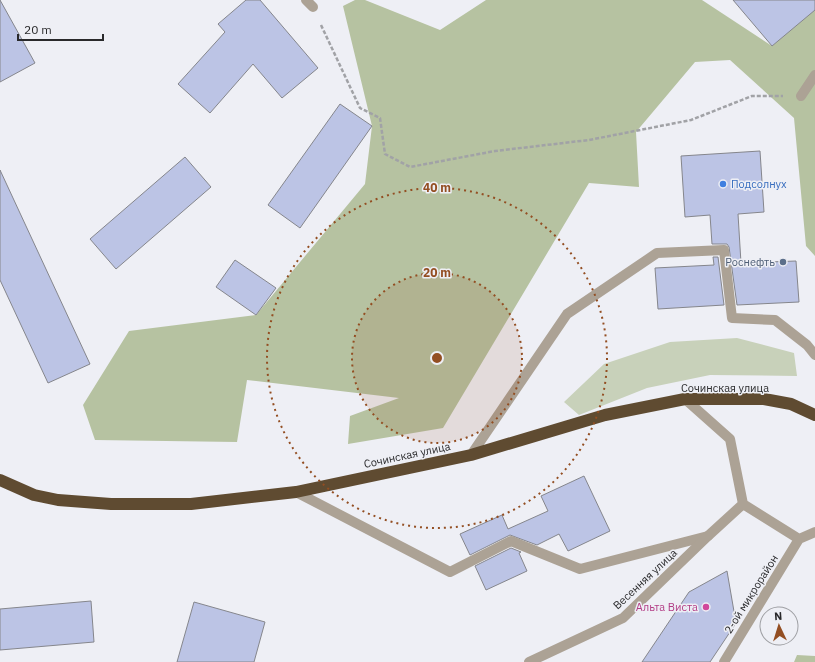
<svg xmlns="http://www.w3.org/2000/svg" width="815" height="662" viewBox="0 0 815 662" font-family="'IBM Plex Sans',sans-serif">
	<rect width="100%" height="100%" fill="#eeeff5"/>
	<path fill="#c8d1ba" d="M 737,338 L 794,353 L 797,376 L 710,375 L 647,388 L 579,415 L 564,402 L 604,364 L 670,342 Z"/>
	<path fill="#b6c2a1" d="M 355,0 L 365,0 L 440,30 L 486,0 L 702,0 L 772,46 L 815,5 L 815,256 L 806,246 L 794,118 L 730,60 L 695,62 L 636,132 L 639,187 L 589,183 L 443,428 L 348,444 L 350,416 L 399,398 L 247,380 L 237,442 L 95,440 L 83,405 L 129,331 L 256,315 L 365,184 L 372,126 L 343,6 Z
		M 797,655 L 815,656 L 815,662 L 794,662 Z"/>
	<path fill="#bcc4e5" stroke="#85868c" d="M 0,0 L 35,63 L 0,82 Z
		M 246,0 L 260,0 L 318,68 L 282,98 L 253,64 L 210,113 L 178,84 L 225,32 L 218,24 Z
		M 733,0 L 815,0 L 815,10 L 772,46 Z
		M 340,104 L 372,126 L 300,228 L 268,205 Z
		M 760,151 L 764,212 L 738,214 L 741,263 L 796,261 L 799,302 L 737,305 L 729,247 L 727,244 L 712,244 L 710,215 L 685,217 L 681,156 Z
		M 185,157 L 211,187 L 116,269 L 90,239 Z
		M 0,170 L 90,364 L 48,383 L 0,280 Z
		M 713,257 L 718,257 L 724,305 L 658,309 L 655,268 L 714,265 Z
		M 235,260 L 276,288 L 256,315 L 216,287 Z
		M 584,476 L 610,531 L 568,551 L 559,534 L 537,545 L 510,535 L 470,555 L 460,534 L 502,515 L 508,529 L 548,511 L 541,496 Z
		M 511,548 L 521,552 L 519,553 L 527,571 L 486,590 L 475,566 Z
		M 727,571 L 736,623 L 710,662 L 642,662 L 689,592 Z
		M 91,601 L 94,642 L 0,650 L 0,609 Z
		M 194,602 L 265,622 L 254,662 L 177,662 Z"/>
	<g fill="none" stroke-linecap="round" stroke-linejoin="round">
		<path stroke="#a1a2a6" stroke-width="2.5" stroke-dasharray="4 2" stroke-linecap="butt" d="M 321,25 L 360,108 L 380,118 L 385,154 L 410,167 L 495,151 L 589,140 L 691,120 L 752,96 L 783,96"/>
		<path stroke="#aca295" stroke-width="10" d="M 471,455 L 567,314 L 657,253 L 724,250 L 732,318 L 775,320 L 807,345 L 815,355
			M 296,492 L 450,572 L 511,541 L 580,569 L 708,536"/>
		<path stroke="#aca295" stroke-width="10" d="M 306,0 L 313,7
			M 801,96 L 815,75
			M 685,399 L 730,439 L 743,504 L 799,539 L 815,532
			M 529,662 L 623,618 L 708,536 L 743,504
			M 724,662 L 799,539"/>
		<path stroke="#5f4b31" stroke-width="12" d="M 0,480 L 34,495 L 58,500 L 111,504 L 191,504 L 296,492 L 471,455 L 605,415 L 685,399 L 764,399 L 791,404 L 815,415"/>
	</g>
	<circle cx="437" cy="358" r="85" fill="#934e22" fill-opacity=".12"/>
	<g fill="none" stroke="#934e22" stroke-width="2" stroke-dasharray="2 4">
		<circle cx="437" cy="358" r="85"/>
		<circle cx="437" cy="358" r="170"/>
	</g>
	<circle fill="#3f7fe0" stroke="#eeeff5" stroke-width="1.5" cx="723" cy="184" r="4"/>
	<circle fill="#5c6f8a" stroke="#eeeff5" stroke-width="1.5" cx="783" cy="262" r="4"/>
	<circle fill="#d1479c" stroke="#eeeff5" stroke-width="1.5" cx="706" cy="607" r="4"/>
	<g text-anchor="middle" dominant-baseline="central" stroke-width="3" stroke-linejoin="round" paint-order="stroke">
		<g font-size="11" fill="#366cbe" stroke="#eeeff5" text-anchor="start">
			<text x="731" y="184">Подсолнух</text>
		</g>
		<g font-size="11" fill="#4e5e75" stroke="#eeeff5" text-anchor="end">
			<text x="775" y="262">Роснефть</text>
		</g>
		<g font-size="11" fill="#29292b" stroke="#eeeff5">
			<text x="725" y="388">Сочинская улица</text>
			<text transform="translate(407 455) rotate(-12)">Сочинская улица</text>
			<text transform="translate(645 579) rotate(-43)">Весенняя улица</text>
			<text transform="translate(751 594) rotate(-58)">2-ой микрорайон</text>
		</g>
		<g font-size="11" fill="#b23c85" stroke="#eeeff5" text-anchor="end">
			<text x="698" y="607">Альта Виста</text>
		</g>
	</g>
	<circle cx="437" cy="358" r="6" fill="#934e22" stroke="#eeeff5" stroke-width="2"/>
	<g font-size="12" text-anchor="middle" font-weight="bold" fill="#934e22" stroke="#eeeff5" stroke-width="3" stroke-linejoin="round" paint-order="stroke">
		<text x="437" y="192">40 m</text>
		<text x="437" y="277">20 m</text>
	</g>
	<g transform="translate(779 626) rotate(356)"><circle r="19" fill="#eeeff5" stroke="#9fa0a4"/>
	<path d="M0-3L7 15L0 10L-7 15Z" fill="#934e22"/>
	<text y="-6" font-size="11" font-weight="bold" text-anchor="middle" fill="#29292b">N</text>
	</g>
	<path d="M18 34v6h85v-6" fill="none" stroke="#29292b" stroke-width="2"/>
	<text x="24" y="34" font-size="12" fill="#29292b" stroke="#eeeff5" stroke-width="3" paint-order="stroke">20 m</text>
</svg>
